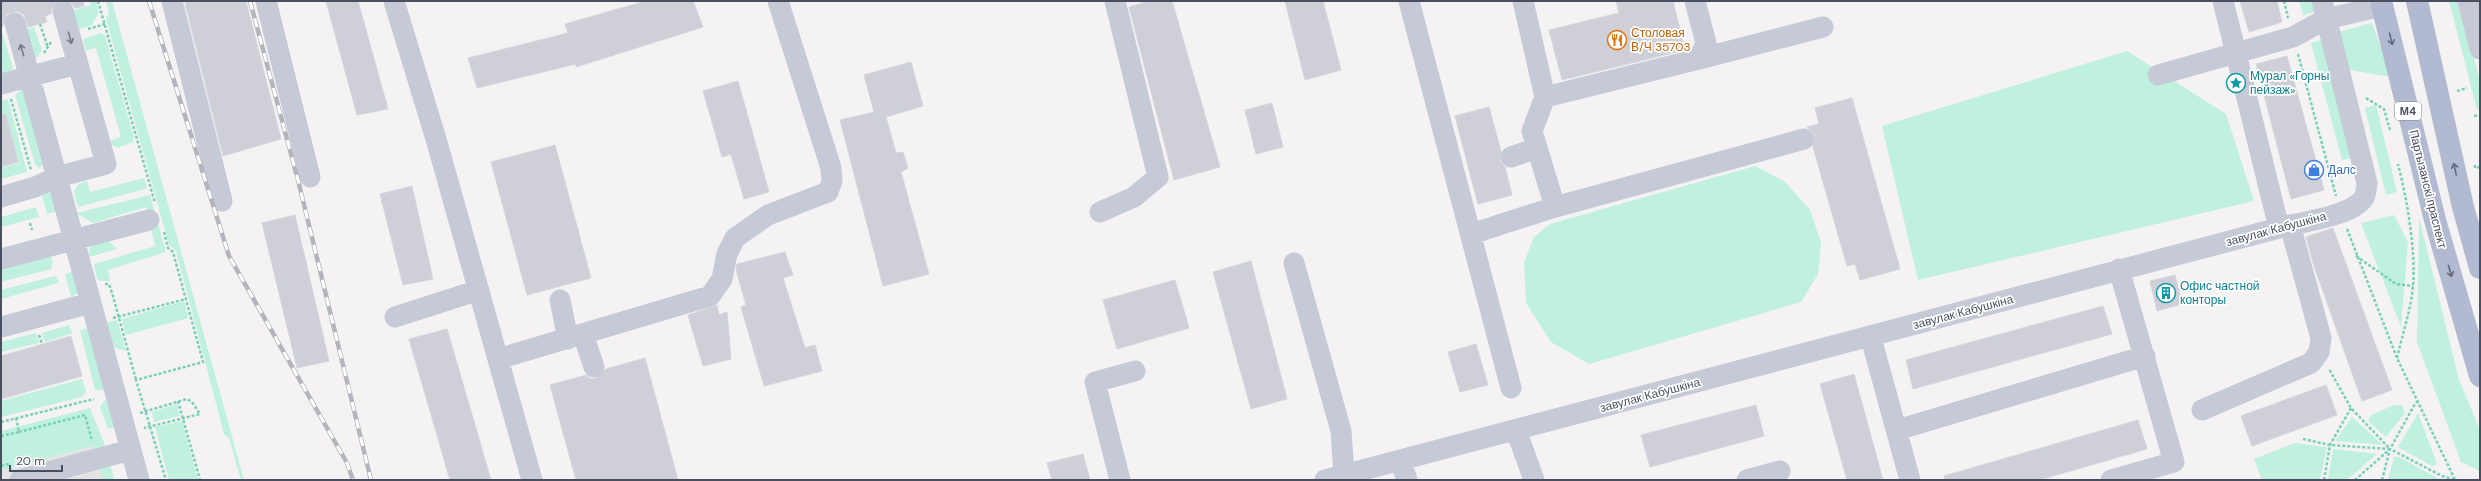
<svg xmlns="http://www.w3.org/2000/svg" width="2481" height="481" viewBox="0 0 2481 481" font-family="'DM Sans',sans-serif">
	<rect width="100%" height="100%" fill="#f4f2f2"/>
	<path fill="#e5e3e3" d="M 93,446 L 103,480 L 1,480 L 1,471 Z"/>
	<path fill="#c0f1de" d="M 90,1 L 96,1 L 99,12 L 92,25 L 76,30 L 71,11 L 91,5 Z
		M 106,1 L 112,1 L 244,480 L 241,480 L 229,438 L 224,434 L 176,251 L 169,245 L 106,19 L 109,14 Z
		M 2299,1 L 2315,1 L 2318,11 L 2303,15 Z
		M 2449,1 L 2459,1 L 2480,81 L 2480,109 L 2477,110 Z
		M 2372,23 L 2392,77 L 2349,70 L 2338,32 Z
		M 34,27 L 42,50 L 36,59 L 34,59 L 25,30 Z
		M 1,29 L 13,68 L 8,76 L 1,78 Z
		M 101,33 L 105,36 L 134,137 L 133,142 L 117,148 L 107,142 L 121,137 L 96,48 L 86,50 L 83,39 Z
		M 2324,39 L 2355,157 L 2342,160 L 2311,43 Z
		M 2127,51 L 2226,114 L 2254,201 L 1918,280 L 1882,126 Z
		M 22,89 L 45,163 L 39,168 L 35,164 L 15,95 Z
		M 8,99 L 27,172 L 1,179 L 1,168 L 19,163 L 8,123 L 1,124 L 1,101 Z
		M 2376,105 L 2397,192 L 2386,195 L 2365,108 Z
		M 1755,166 L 1785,182 L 1810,210 L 1821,242 L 1818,274 L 1801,302 L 1589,364 L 1551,342 L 1526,303 L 1524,262 L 1534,237 L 1550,224 Z
		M 144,178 L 147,186 L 145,189 L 78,207 L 74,191 L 79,184 L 87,181 L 90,192 Z
		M 46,189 L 50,193 L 58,211 L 47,214 L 42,195 Z
		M 150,195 L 166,252 L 108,270 L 110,281 L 100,281 L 97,279 L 94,264 L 155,246 L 146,207 L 93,223 L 76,213 Z
		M 36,207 L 39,217 L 1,227 L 1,217 Z
		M 2394,215 L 2408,242 L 2401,327 L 2361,223 Z
		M 2419,217 L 2459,380 L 2480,430 L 2480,475 L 2478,470 L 2461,462 L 2417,342 Z
		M 104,240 L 110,242 L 117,249 L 89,257 L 89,249 L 93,245 Z
		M 50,255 L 53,261 L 51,269 L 1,282 L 1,268 Z
		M 75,271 L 79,289 L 77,294 L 71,297 L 65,274 Z
		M 55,276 L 59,282 L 55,284 L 1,299 L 1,290 Z
		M 184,301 L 188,318 L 126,335 L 122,319 Z
		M 117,320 L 126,351 L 113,347 L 104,323 Z
		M 69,325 L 73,333 L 45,342 L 42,333 Z
		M 90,328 L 106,390 L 95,390 L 80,330 Z
		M 36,333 L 39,343 L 1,352 L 1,342 Z
		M 82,379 L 86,391 L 82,397 L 1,417 L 1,401 Z
		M 108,400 L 117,426 L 108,429 L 100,407 L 104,401 Z
		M 177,404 L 180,416 L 154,422 L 152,412 Z
		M 2394,405 L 2402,405 L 2405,413 L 2386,437 L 2368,421 L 2371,415 Z
		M 90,408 L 106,448 L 94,451 L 93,446 L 1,471 L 1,431 Z
		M 2418,413 L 2437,464 L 2432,466 L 2398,447 Z
		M 2352,417 L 2383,445 L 2335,441 Z
		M 182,421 L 198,480 L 169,480 L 155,427 Z
		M 2295,443 L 2327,447 L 2320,480 L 2262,480 L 2254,459 Z
		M 2333,449 L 2377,454 L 2347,480 L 2328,480 Z
		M 2394,457 L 2399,457 L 2441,480 L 2388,480 Z
		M 110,464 L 114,480 L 103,480 L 99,467 Z"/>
	<path fill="#cecfd7" stroke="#d5d6dd" d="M 1,1 L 57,1 L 52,8 L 51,14 L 45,16 L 47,22 L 28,27 L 24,15 L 18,11 L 7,14 L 3,26 L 1,27 Z
		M 69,1 L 83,1 L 84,6 L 75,8 Z
		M 195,1 L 246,1 L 281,139 L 223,156 L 185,3 Z
		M 326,1 L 358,1 L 388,109 L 357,115 Z
		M 646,1 L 693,1 L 703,27 L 576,67 L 576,64 L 477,88 L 468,58 L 568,33 L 565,24 Z
		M 1149,1 L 1172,1 L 1220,167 L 1174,180 L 1129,7 Z
		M 1285,1 L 1323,1 L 1341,70 L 1305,80 Z
		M 1616,1 L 1673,1 L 1685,50 L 1562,80 L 1549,30 L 1619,13 Z
		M 2240,1 L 2277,1 L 2282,22 L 2249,32 Z
		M 2287,56 L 2324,190 L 2291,199 L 2256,64 Z
		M 911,62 L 923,106 L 886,117 L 896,153 L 903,152 L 908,168 L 901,172 L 929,274 L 883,286 L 840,120 L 874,112 L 864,75 Z
		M 738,81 L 769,192 L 744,199 L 731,154 L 722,157 L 703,91 Z
		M 1852,98 L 1900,269 L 1860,280 L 1855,264 L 1847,266 L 1813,147 L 1815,135 L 1807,127 L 1819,124 L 1815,108 Z
		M 1272,103 L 1283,147 L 1256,154 L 1245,110 Z
		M 1489,107 L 1501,151 L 1500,161 L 1505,167 L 1512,195 L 1478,204 L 1455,116 Z
		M 6,114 L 18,162 L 1,167 L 1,115 Z
		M 555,145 L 591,278 L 527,295 L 491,162 Z
		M 412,186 L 433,279 L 403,285 L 380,194 Z
		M 295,215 L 329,361 L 297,368 L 262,223 Z
		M 2333,228 L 2392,390 L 2362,401 L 2314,266 L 2306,237 Z
		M 785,252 L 793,275 L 783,278 L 805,348 L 815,345 L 822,371 L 764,386 L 741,307 L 746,305 L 736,270 L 737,264 Z
		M 1251,261 L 1287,399 L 1251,409 L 1213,272 Z
		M 2175,275 L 2182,304 L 2157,311 L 2150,281 Z
		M 1175,280 L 1189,328 L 1117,349 L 1103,300 Z
		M 717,305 L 719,315 L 727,312 L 731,359 L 703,366 L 688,315 Z
		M 2103,306 L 2112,334 L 1913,389 L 1906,360 Z
		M 447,329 L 491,480 L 450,480 L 409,339 Z
		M 71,336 L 82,376 L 1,399 L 1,356 Z
		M 1476,344 L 1488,385 L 1460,392 L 1448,352 Z
		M 645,358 L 678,480 L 576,480 L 550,385 L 586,375 L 591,379 L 597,378 L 606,369 Z
		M 1854,374 L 1883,480 L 1847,480 L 1820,384 Z
		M 2326,385 L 2337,415 L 2252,446 L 2241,416 Z
		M 1756,405 L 1764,436 L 1650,467 L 1641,435 Z
		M 2138,420 L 2147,449 L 2039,480 L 1945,480 L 1944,476 Z
		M 1083,454 L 1090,480 L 1052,480 L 1047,463 Z"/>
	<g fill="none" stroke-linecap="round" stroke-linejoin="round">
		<path stroke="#77d1b9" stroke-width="2.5" stroke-dasharray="3 2" stroke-linecap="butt" d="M 98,1 L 155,203
			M 2284,1 L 2288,18
			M 40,24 L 48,48
			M 88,29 L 105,24
			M 44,53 L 51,42
			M 2298,54 L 2336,196
			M 2457,91 L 2467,88
			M 2366,98 L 2384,109 L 2390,130
			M 11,99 L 31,170
			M 2474,116 L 2480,115
			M 2475,165 L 2475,168 L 2480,167
			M 30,223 L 32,230
			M 2347,229 L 2397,358 L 2455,480
			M 164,232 L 168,248 L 173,252 L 203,362 L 136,380 L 166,480
			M 2356,256 L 2396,284 L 2413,286
			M 105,284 L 109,284 L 113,296 L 136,380
			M 113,318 L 186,299
			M 39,335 L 42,344
			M 2397,358 C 2402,335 2411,310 2413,286 C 2416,251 2407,199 2398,164
			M 178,401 L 200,480
			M 140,413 L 187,399 L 192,402 L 200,414 L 144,428
			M 1,422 L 94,399
			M 19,432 L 85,415 L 92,441
			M 1,436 L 19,432 L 16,418
			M 2303,439 L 2330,445 L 2390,449 L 2351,408 L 2329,369
			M 1,466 L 9,464
			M 2324,480 L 2330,445 L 2351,408
			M 2355,480 L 2390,449 L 2442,476 L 2455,480
			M 2382,480 L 2390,449 L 2416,402"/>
		<path stroke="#c5cad6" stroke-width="21" d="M 172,1 L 222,201
			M 266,1 L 310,177
			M 394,1 L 436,139 L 532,480
			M 1409,1 L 1511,388
			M 1523,1 L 1545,97 L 1532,131 L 1555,207
			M 2223,1 L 2279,228
			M 2468,1 L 2480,49
			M 15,23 L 139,480
			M 1699,59 L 1823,27
			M 2158,75 L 2293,37 L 2326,19 L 2382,6
			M 1,84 L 77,64
			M 1545,97 L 1699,59 L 1706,43 L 1695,1
			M 1511,157 L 1537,148
			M 1,197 L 35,187 L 57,177 L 106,164 L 63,11
			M 1100,212 L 1134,197 L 1158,177 L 1115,1
			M 1471,234 L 1555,207 L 1804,139
			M 1,259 L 149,220
			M 1294,263 L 1341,431 L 1344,475
			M 560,300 L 568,339
			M 395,317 L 479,290
			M 1,327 L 90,303
			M 583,334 L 594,367
			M 1871,338 L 1910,480
			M 498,359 L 710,296 L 722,279 L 727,254 L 735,238 L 768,215 L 828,192 L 832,181 L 831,168 L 778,1
			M 2202,410 L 2311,363 L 2319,352 L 2321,338 L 2290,225
			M 1516,430 L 1534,480
			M 1897,430 L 2145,356
			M 1400,460 L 1407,480
			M 20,480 L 130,450
			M 1120,480 L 1095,382 L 1135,371
			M 1325,480 L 2279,228 C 2301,222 2343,217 2359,203 C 2366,198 2366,191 2367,183 L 2322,1
			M 1747,480 L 1780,471
			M 2111,480 L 2174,462 L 2119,269"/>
		<path stroke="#b1bad0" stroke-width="22" d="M 2381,1 L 2435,220 L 2480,376
			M 2417,1 L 2463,207 L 2480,268"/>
		<defs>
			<path id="rail" d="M 149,1 L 229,256 L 347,463 L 353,480
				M 250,1 L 298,180 L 371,480"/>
		</defs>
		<use href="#rail" stroke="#b3b5bc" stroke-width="4.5"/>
		<use href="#rail" stroke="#fff" stroke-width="3" stroke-dasharray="9" stroke-linecap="butt"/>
	</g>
	<defs><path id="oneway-shaft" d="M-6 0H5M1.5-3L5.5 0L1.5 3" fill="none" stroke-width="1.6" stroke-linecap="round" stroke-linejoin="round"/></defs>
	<g stroke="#747a89">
		<use href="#oneway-shaft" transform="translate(70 38) rotate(75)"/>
		<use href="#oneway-shaft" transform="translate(22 50) rotate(-106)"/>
	</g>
	<g stroke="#636a7c">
		<use href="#oneway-shaft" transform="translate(2391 39) rotate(76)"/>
		<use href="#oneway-shaft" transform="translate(2455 169) rotate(-102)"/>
		<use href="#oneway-shaft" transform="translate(2450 271) rotate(74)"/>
	</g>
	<defs>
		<symbol id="restaurant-ring" viewBox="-11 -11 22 22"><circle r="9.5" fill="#fff" stroke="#e8710a" stroke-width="1.5"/><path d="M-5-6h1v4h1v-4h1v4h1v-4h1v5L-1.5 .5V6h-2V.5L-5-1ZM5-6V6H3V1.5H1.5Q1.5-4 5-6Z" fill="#e8710a"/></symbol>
		<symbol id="sight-ring" viewBox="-11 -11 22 22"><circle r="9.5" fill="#fff" stroke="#0f9aa8" stroke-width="1.5"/><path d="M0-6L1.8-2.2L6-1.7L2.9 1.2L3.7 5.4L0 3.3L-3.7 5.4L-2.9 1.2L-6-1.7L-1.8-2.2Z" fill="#0f9aa8"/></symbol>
		<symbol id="shop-ring" viewBox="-11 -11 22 22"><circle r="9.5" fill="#fff" stroke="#3f7fe0" stroke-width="1.5"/><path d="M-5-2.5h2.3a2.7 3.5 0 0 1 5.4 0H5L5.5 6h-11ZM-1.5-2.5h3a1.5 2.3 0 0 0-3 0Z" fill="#3f7fe0"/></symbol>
		<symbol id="building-ring" viewBox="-11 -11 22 22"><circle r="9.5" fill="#fff" stroke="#0f9aa8" stroke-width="1.5"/><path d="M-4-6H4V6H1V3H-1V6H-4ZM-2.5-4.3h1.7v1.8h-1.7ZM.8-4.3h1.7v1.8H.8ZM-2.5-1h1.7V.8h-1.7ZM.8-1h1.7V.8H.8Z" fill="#0f9aa8"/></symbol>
	</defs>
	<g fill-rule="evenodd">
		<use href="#restaurant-ring" x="1606" y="29" width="22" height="22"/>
		<use href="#sight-ring" x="2225" y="72" width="22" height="22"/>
		<use href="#shop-ring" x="2303" y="159" width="22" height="22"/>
		<use href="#building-ring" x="2155" y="282" width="22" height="22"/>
	</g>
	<g text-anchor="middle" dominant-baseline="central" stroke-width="3.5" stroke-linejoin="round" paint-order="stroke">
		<rect fill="#fff" stroke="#808490" stroke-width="1" x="2395" y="102" width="26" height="18" rx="3"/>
		<g font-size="11" font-weight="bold" fill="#494f60">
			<text x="2408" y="111">М4</text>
		</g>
		<g font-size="12" fill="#c56008" stroke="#fff" text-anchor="start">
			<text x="1631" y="33">Столовая<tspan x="1631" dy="14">В/Ч 35703</tspan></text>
		</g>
		<g font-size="12" fill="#0d838f" stroke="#fff" text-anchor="start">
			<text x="2250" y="76">Мурал «Горны<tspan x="2250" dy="14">пейзаж»</tspan></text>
			<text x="2180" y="286">Офис частной<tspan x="2180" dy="14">конторы</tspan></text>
		</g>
		<g font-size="12" fill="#366cbe" stroke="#fff" text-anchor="start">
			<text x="2328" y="170">Далс</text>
		</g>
		<g font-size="12" fill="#494f60" stroke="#fff">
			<text transform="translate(2428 189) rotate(76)">Партызанскі праспект</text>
			<text transform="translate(2276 229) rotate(-15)">завулак Кабушкіна</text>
			<text transform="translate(1963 312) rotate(-15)">завулак Кабушкіна</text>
			<text transform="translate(1650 395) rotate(-15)">завулак Кабушкіна</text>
		</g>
	</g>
	<rect width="2481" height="481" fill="none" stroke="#494f60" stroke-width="4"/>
	<path d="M10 465v6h52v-6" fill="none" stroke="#494f60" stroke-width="2"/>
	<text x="16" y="465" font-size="12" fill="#494f60" stroke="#ffffff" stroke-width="3" paint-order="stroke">20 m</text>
</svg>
